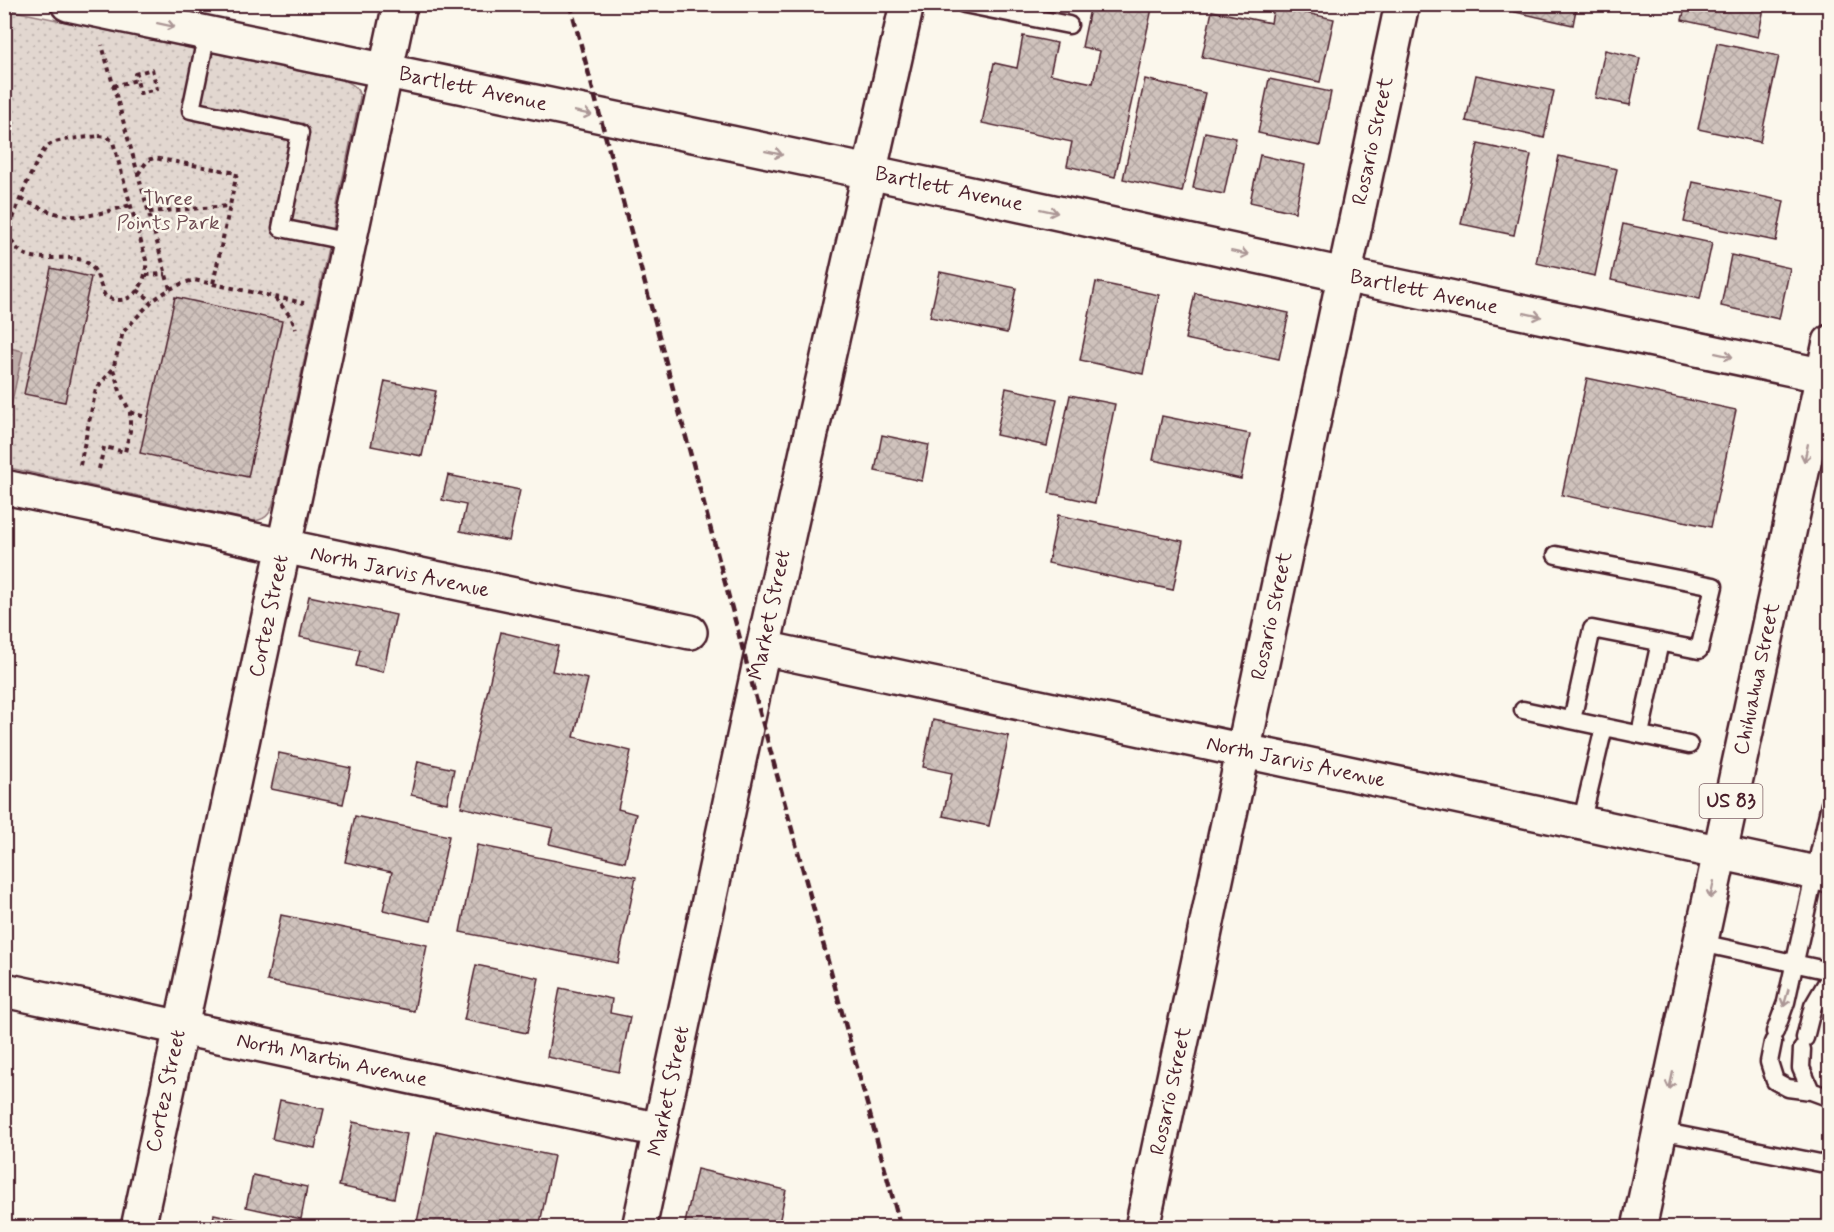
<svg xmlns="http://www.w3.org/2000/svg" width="1834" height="1232" viewBox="0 0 1834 1232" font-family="Mynerve,sans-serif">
	<defs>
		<pattern id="park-dots" width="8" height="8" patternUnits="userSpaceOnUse" patternTransform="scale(1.5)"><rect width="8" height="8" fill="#e2d7d0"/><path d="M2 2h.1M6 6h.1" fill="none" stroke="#c3b8b3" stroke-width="1.8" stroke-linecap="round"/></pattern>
		<pattern id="building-cross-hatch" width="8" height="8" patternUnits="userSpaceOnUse" patternTransform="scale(1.5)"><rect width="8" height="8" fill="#cfc2bc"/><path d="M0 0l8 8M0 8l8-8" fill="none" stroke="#b3a6a2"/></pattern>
	</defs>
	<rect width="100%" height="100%" fill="#fbf7ec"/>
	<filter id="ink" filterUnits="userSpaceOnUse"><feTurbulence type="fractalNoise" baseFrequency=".0167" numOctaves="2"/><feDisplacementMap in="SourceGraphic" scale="12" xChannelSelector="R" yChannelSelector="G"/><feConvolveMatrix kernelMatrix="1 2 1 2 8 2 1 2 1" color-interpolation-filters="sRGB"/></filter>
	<g filter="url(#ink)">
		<path fill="url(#park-dots)" stroke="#967b7e" stroke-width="1.5" d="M 5,9 L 346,81 C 354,85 358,88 360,97 L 276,493 C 272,508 271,519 254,521 L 5,467 Z"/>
		<path fill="#bfadaa" stroke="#907477" stroke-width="1.5" d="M 5,347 L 23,351 L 11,406 L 5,405 Z"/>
		<path fill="url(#building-cross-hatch)" stroke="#4a1f2b" stroke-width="1.5" d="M 1091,4 L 1153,4 L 1115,177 L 1067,166 L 1072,142 L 982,123 L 994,63 L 1017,68 L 1023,36 L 1057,43 L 1050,74 L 1093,83 L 1100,51 L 1082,47 Z
			M 1480,4 L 1577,4 L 1573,25 Z
			M 1686,4 L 1765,4 L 1758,37 L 1682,20 Z
			M 1274,6 L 1334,19 L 1320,82 L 1202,57 L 1212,11 L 1271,23 Z
			M 1717,43 L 1779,56 L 1760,142 L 1698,129 Z
			M 1605,50 L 1640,58 L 1630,105 L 1595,98 Z
			M 1476,75 L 1554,91 L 1544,138 L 1466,121 Z
			M 1145,79 L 1205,93 L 1182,192 L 1123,179 Z
			M 1269,79 L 1331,92 L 1320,146 L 1258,133 Z
			M 1205,132 L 1236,138 L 1224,194 L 1193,188 Z
			M 1478,144 L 1531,155 L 1514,235 L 1461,224 Z
			M 1260,155 L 1305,165 L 1295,212 L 1250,202 Z
			M 1559,156 L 1617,169 L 1595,276 L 1536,263 Z
			M 1693,182 L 1784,201 L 1776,241 L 1684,222 Z
			M 1623,224 L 1712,243 L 1700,299 L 1611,280 Z
			M 1731,255 L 1790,268 L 1779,319 L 1721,306 Z
			M 51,268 L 91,277 L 65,402 L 24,394 Z
			M 940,272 L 1016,288 L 1007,333 L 930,317 Z
			M 1096,282 L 1159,295 L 1143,374 L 1080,360 Z
			M 1195,293 L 1289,313 L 1279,359 L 1185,339 Z
			M 175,297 L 282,321 L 248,477 L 140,453 Z
			M 1587,378 L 1736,410 L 1711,527 L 1562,495 Z
			M 385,381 L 436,391 L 422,456 L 371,446 Z
			M 1006,388 L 1057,399 L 1047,446 L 996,435 Z
			M 1070,395 L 1115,404 L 1095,503 L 1049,493 Z
			M 1162,416 L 1250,434 L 1241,479 L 1153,460 Z
			M 882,435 L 929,445 L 922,481 L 875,471 Z
			M 448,475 L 520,490 L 509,541 L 460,531 L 466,505 L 442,500 Z
			M 1058,515 L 1183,541 L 1173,590 L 1048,563 Z
			M 309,596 L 396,615 L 383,672 L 356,666 L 360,650 L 300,637 Z
			M 501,632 L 558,646 L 552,671 L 588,679 L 574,737 L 631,751 L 618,809 L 636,814 L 625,862 L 549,844 L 553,828 L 461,807 Z
			M 933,720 L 1009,736 L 989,826 L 943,816 L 952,773 L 923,767 Z
			M 279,753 L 351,768 L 343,804 L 271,789 Z
			M 418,761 L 454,769 L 447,803 L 411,795 Z
			M 355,816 L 449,836 L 431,921 L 383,910 L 392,872 L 345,862 Z
			M 477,845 L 636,877 L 618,963 L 460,932 Z
			M 281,915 L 427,945 L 414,1011 L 267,981 Z
			M 476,965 L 539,978 L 527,1033 L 464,1020 Z
			M 560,988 L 612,999 L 610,1013 L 630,1017 L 619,1072 L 547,1057 Z
			M 280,1100 L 324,1109 L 315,1148 L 272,1139 Z
			M 353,1122 L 407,1134 L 394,1198 L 339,1186 Z
			M 436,1131 L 554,1156 L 539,1228 L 443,1228 L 417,1222 Z
			M 697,1169 L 786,1190 L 778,1228 L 684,1228 Z
			M 253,1175 L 307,1187 L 301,1219 L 246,1207 Z
			M 214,1214 L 276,1228 L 212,1228 Z"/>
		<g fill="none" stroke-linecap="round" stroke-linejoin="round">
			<defs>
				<path id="service" d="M 964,4 L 1069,25
					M 207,33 L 191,110 L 300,133 L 281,228 L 350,242
					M 1556,555 L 1714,586 L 1699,650 L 1592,629 L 1572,720
					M 1523,710 L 1689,745
					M 1640,734 L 1660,642
					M 1581,824 L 1604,727
					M 1701,943 L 1830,971
					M 1775,1032 L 1786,1002 L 1830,804
					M 1805,1038 L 1813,1006 L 1830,977
					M 1773,1042 L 1769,1062 L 1775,1081 L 1788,1088 L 1811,1091 L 1830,1098
					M 1802,1049 L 1801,1068 L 1811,1091
					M 1660,1131 L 1830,1165"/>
				<path id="minor" d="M 4,487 L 690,632
					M 763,648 L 1830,876
					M 4,990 L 660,1130
					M 138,1228 L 400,4
					M 1142,1228 L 1402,4"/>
				<path id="tertiary" d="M 639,1228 L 763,648 L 907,4"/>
				<path id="secondary" d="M 68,4 L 869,172 L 1344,275 L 1830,377"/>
				<path id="primary" d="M 1639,1228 L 1830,342"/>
			</defs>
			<use href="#service" stroke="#4a1f2b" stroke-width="21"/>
			<use href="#minor" stroke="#4a1f2b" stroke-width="38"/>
			<use href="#tertiary" stroke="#4a1f2b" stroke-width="38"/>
			<use href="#secondary" stroke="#4a1f2b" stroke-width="38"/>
			<use href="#primary" stroke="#4a1f2b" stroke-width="38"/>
			<path stroke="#4a1f2b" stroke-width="4" stroke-dasharray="4.5 4.5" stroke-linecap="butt" d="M 113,86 L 137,80 L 140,93 L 157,89 L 152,69 L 135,74 L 137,80
				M 99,136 L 108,137 L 113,142 L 146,260 C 148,284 131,310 105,296 C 100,286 98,271 89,264 C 71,249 31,269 15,246 C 12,242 10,237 10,233 C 10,219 38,152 49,145 C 60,138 86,138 99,136 Z
				M 138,174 L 148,160 L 154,158 L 237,173 L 213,284
				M 21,199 C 70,223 80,219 131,205
				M 149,212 L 230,206
				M 146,275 L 166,274
				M 170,289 L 183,283 L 194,280 L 304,303
				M 137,290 L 152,301
				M 275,298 L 291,317 L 296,329
				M 130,412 L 148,418
				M 80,465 L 96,389 L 113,369
				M 99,469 L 104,447 L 125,452 L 130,431 L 130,412 L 121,394 L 113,369 L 123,332 L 152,301 L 170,289 L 102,45"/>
			<use href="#service" stroke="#fbf7ec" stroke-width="16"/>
			<use href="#minor" stroke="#fbf7ec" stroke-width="33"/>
			<use href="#tertiary" stroke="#fbf7ec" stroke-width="33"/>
			<use href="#secondary" stroke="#fbf7ec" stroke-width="33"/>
			<use href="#primary" stroke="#fbf7ec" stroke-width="33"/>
			<path stroke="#4a1f2b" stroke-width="4.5" stroke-dasharray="9 4.5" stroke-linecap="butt" d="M 570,4 L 754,691 L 901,1228"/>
		</g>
		<defs><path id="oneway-shaft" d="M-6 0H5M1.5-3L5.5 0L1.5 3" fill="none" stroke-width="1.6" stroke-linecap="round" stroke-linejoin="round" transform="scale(1.5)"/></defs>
		<g stroke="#ab9695">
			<use href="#oneway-shaft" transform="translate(166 25) rotate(12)"/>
			<use href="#oneway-shaft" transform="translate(583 113) rotate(12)"/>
			<use href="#oneway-shaft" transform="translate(774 153) rotate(12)"/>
			<use href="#oneway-shaft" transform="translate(1049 211) rotate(12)"/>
			<use href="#oneway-shaft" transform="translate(1240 253) rotate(12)"/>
			<use href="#oneway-shaft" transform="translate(1533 315) rotate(12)"/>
			<use href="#oneway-shaft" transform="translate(1724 355) rotate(12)"/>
			<use href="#oneway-shaft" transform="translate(1806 453) rotate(102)"/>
			<use href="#oneway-shaft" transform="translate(1712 890) rotate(102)"/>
			<use href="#oneway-shaft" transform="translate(1786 998) rotate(106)"/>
			<use href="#oneway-shaft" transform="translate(1671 1081) rotate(102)"/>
		</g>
	</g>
	<g text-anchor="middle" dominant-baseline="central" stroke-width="5" stroke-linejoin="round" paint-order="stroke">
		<rect fill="#fbf7ec" stroke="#7f6065" stroke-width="1.5" x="1699.5" y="784" width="63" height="34" rx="4.5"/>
		<g font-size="20" font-weight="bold" fill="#4a1f2b">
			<text x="1731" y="801">US 83</text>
		</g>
		<g font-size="21" fill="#4a1f2b" stroke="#fbf7ec">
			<text transform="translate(473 89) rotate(12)">Bartlett Avenue</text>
			<text transform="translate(1373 141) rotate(-78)">Rosario Street</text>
			<text transform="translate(949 189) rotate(12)">Bartlett Avenue</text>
			<text transform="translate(1424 292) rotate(12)">Bartlett Avenue</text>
			<text transform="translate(400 572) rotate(12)">North Jarvis Avenue</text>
			<text transform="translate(770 615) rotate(-78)">Market Street</text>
			<text transform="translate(269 616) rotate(-78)">Cortez Street</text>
			<text transform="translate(1272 616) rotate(-78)">Rosario Street</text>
			<text transform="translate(1757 679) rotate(-78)">Chihuahua Street</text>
			<text transform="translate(1296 762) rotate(12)">North Jarvis Avenue</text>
			<text transform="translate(332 1060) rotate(12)">North Martin Avenue</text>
			<text transform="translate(166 1091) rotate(-78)">Cortez Street</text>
			<text transform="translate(669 1091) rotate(-78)">Market Street</text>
			<text transform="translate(1171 1091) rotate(-78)">Rosario Street</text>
		</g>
		<g font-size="21" fill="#704d54" stroke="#fbf7ec">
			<text x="168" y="199">Three<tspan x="168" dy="24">Points Park</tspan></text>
		</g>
	</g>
	<rect width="1834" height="1232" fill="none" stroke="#fbf7ec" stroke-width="24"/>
	<rect x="12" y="12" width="1810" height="1208" fill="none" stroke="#4a1f2b" stroke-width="2" filter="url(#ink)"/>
</svg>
